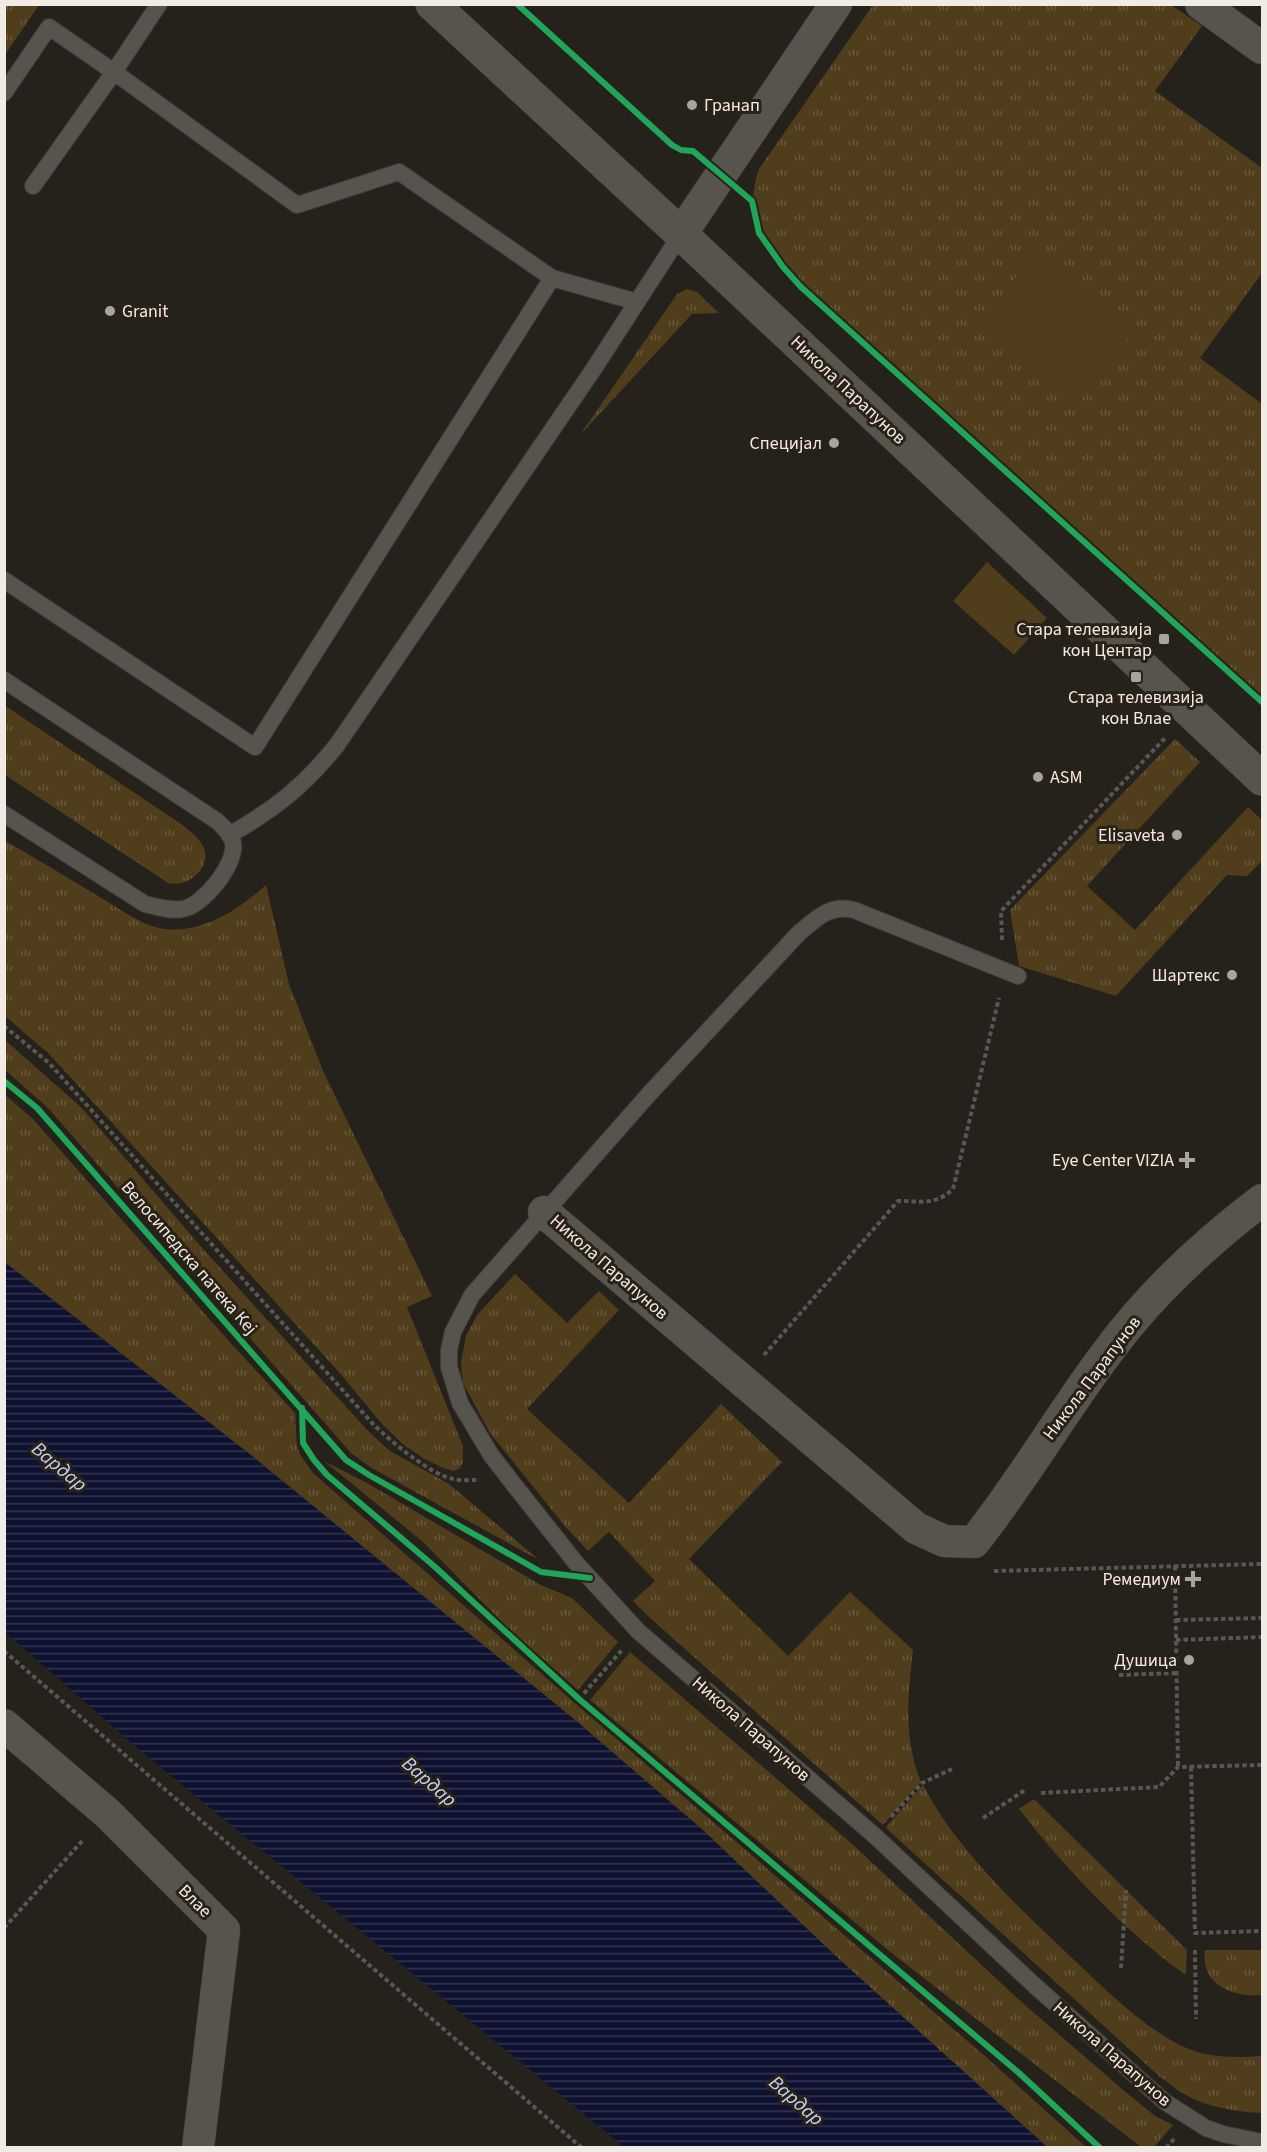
<svg xmlns="http://www.w3.org/2000/svg" width="1267" height="2152" viewBox="0 0 1267 2152" font-family="'Source Sans 3',sans-serif">
	<defs>
		<pattern id="grass-tufts" width="24" height="20" patternUnits="userSpaceOnUse" patternTransform="scale(1.5)"><rect width="24" height="20" fill="#4f3d1b"/><path d="M3 7l-1-3M5 7V3M7 7l1-3M15 17l-1-3M17 17v-4M19 17l1-3" fill="none" stroke="#69593c"/></pattern>
		<pattern id="water-rules" width="6" height="5" patternUnits="userSpaceOnUse" patternTransform="scale(1.5)"><rect width="6" height="5" fill="#0e1230"/><path d="M0 2.5h6" fill="none" stroke="#31354e"/></pattern>
	</defs>
	<rect width="100%" height="100%" fill="#25211b"/>
	<path fill="url(#grass-tufts)" d="M 5,4 L 39,5 L 5,55 L 4,5 Z
		M 873,5 L 1171,5 L 1202,26 L 1155,91 L 1262,168 L 1262,273 L 1200,358 L 1262,404 L 1262,702 L 797,282 C 764,248 742,217 759,169 Z
		M 687,289 L 697,292 L 719,313 L 692,314 L 580,435 L 677,294 Z
		M 4,705 L 184,826 C 192,833 202,840 205,851 C 209,870 186,888 168,883 L 5,775 Z
		M 1175,739 L 1200,762 L 1087,886 L 1135,930 L 1248,807 L 1262,820 L 1262,861 L 1247,876 L 1227,875 L 1116,996 L 1019,966 L 1010,910 Z
		M 4,840 C 37,859 70,879 103,899 C 120,909 140,924 159,928 C 200,936 238,910 266,885 L 289,984 L 323,1071 L 432,1296 L 407,1307 L 463,1446 L 463,1462 L 459,1469 L 453,1471 L 443,1468 L 423,1458 L 403,1444 L 383,1425 L 338,1371 L 61,1067 L 48,1053 L 5,1016 Z
		M 5,1040 L 82,1108 L 203,1249 L 369,1432 L 390,1451 L 449,1484 L 539,1560 L 370,1467 L 351,1453 L 47,1107 L 5,1070 Z
		M 4,1094 L 32,1118 L 228,1340 L 295,1413 L 297,1446 L 301,1456 L 313,1473 L 576,1704 L 986,2057 L 1086,2147 L 1047,2147 L 840,1960 L 703,1831 L 575,1720 L 247,1452 L 5,1262 Z
		M 515,1274 L 567,1323 L 599,1291 L 619,1310 L 527,1409 L 629,1503 L 721,1404 L 782,1462 L 689,1559 L 788,1656 L 850,1592 L 913,1650 C 908,1697 903,1737 921,1782 L 883,1825 L 649,1617 L 633,1601 L 655,1581 L 609,1532 L 588,1551 L 564,1525 L 490,1433 L 463,1383 L 461,1362 L 466,1336 L 477,1315 Z
		M 324,1461 L 367,1483 L 541,1585 L 572,1598 L 618,1642 L 578,1690 L 507,1627 L 422,1541 Z
		M 630,1652 L 851,1843 L 1017,1998 L 1122,2089 L 1155,2116 L 1173,2125 L 1154,2147 L 1141,2147 L 889,1951 L 590,1700 Z
		M 923,1785 C 956,1849 1019,1908 1071,1957 C 1105,1989 1140,2025 1182,2046 C 1206,2058 1236,2058 1262,2056 L 1262,2113 C 1237,2112 1206,2107 1184,2094 C 1175,2089 1168,2082 1160,2077 L 888,1830 L 886,1827 Z
		M 1034,1799 L 1187,1950 L 1186,1975 C 1127,1934 1063,1866 1019,1809 Z
		M 1205,1950 L 1262,1950 L 1262,1995 C 1233,1998 1200,1985 1205,1950 Z"/>
	<path fill="#4f3d1b" d="M 1034,253 L 1134,330 L 1078,403 L 978,325 Z
		M 987,562 L 1047,618 L 1014,655 L 953,601 Z"/>
	<path fill="url(#water-rules)" d="M 4,1262 L 247,1452 L 575,1720 L 703,1830 L 840,1960 L 1047,2147 L 624,2147 L 142,1752 L 5,1632 Z"/>
	<g fill="none" stroke-linecap="round" stroke-linejoin="round">
		<defs>
			<path id="lane" d="M 4,93 L 49,27 L 114,72 L 159,4
				M 552,278 L 637,302
				M 4,580 L 255,747 L 552,278 L 399,172 L 297,205 L 114,72 L 33,186
				M 4,680 L 217,821 C 223,827 232,834 233,843 C 237,864 202,907 182,909 C 170,911 157,907 145,904 L 4,814
				M 229,835 C 275,809 304,786 337,745 L 595,367 L 681,234
				M 1018,976 L 854,910 C 830,904 817,918 799,933 L 650,1093 L 472,1295 L 453,1332 L 449,1350 L 449,1367 L 460,1403 L 491,1455 L 515,1486 L 576,1563 L 638,1631 L 875,1836 L 1033,1984 L 1165,2102 L 1206,2128 L 1223,2134 L 1262,2142"/>
			<path id="street" d="M 1201,4 L 1262,48
				M 681,234 L 836,4
				M 544,1212 L 916,1528 L 944,1541 L 974,1542 C 1022,1482 1060,1415 1106,1354 C 1149,1295 1204,1244 1262,1200
				M 4,1725 L 107,1813 L 224,1930 L 198,2148"/>
			<path id="secondary" d="M 432,4 L 681,234 L 1262,779"/>
		</defs>
		<use href="#lane" stroke="#3f3c37" stroke-width="18"/>
		<use href="#street" stroke="#3f3c37" stroke-width="33"/>
		<use href="#secondary" stroke="#3f3c37" stroke-width="34"/>
		<path stroke="#5a5753" stroke-width="4" stroke-dasharray="4.5 3" stroke-linecap="butt" d="M 1002,940 L 1001,911 L 1166,737
			M 4,1026 L 49,1063 L 373,1424 C 389,1440 432,1476 454,1479 C 461,1481 470,1480 477,1480
			M 764,1355 L 898,1201 C 920,1201 935,1206 953,1189 L 999,998
			M 1175,1566 L 1178,1767
			M 994,1571 L 1262,1564
			M 1176,1620 L 1262,1618
			M 1176,1640 L 1262,1637
			M 4,1651 L 582,2148
			M 1119,1675 L 1177,1673
			M 579,1699 L 622,1650
			M 1191,1767 L 1195,1933 L 1262,1931
			M 1041,1793 L 1159,1787 L 1178,1767 L 1262,1765
			M 891,1817 L 922,1783 L 952,1769
			M 983,1818 L 1025,1790
			M 4,1928 L 84,1839
			M 1195,1950 L 1196,2019
			M 1121,1968 L 1126,1890
			M 1166,2148 L 1174,2139"/>
		<use href="#lane" stroke="#57544e" stroke-width="16"/>
		<use href="#street" stroke="#57544e" stroke-width="32"/>
		<use href="#secondary" stroke="#57544e" stroke-width="33"/>
		<defs>
			<path id="cycleway" d="M 517,4 L 672,145 L 681,150 L 693,151 L 752,201 L 759,233 L 783,267 L 801,287 L 1262,702
				M 4,1081 L 37,1108 L 346,1460 L 369,1475 L 541,1572 L 590,1578
				M 302,1408 L 303,1443 L 314,1460 L 327,1475 L 434,1566 L 579,1699 L 1019,2073 L 1100,2148"/>
		</defs>
		<use href="#cycleway" stroke="#292217" stroke-width="10"/>
		<use href="#cycleway" stroke="#20a55d" stroke-width="6"/>
	</g>
	<g fill="#a9a49e" stroke="#292217" stroke-width="2">
		<circle cx="692" cy="105" r="6"/>
		<circle cx="110" cy="311" r="6"/>
		<circle cx="834" cy="443" r="6"/>
		<rect x="1158" y="633" width="12" height="12" rx="3"/>
		<rect x="1130" y="671" width="12" height="12" rx="3"/>
		<circle cx="1038" cy="777" r="6"/>
		<circle cx="1177" cy="835" r="6"/>
		<circle cx="1232" cy="975" r="6"/>
		<path d="M1184 1151h6v6h6v6h-6v6h-6v-6h-6v-6h6z"/>
		<path d="M1190 1570h6v6h6v6h-6v6h-6v-6h-6v-6h6z"/>
		<circle cx="1189" cy="1660" r="6"/>
	</g>
	<g text-anchor="middle" dominant-baseline="central" stroke-width="6" stroke-linejoin="round" paint-order="stroke">
		<g font-size="18" fill="#f0ebe4" stroke="#292217" text-anchor="end">
			<text x="704" y="105" text-anchor="start">Гранап</text>
			<text x="122" y="311" text-anchor="start">Granit</text>
			<text x="822" y="443">Специјал</text>
			<text x="1152" y="629">Стара телевизија<tspan x="1152" dy="21">кон Центар</tspan></text>
			<text x="1136" y="697" text-anchor="middle">Стара телевизија<tspan x="1136" dy="21">кон Влае</tspan></text>
			<text x="1050" y="777" text-anchor="start">ASM</text>
			<text x="1165" y="835">Elisaveta</text>
			<text x="1220" y="975">Шартекс</text>
			<text x="1174" y="1160">Eye Center VIZIA</text>
			<text x="1181" y="1579">Ремедиум</text>
			<text x="1177" y="1660">Душица</text>
		</g>
		<g font-size="18" fill="#f0ebe4" stroke="#292217">
			<text transform="translate(848 390) rotate(43)">Никола Парапунов</text>
			<text transform="translate(189 1258) rotate(49)">Велосипедска патека Кеј</text>
			<text transform="translate(609 1267) rotate(41)">Никола Парапунов</text>
			<text transform="translate(1092 1378) rotate(-53)">Никола Парапунов</text>
			<text transform="translate(751 1729) rotate(41)">Никола Парапунов</text>
			<text transform="translate(195 1901) rotate(45)">Влае</text>
			<text transform="translate(1112 2054) rotate(41)">Никола Парапунов</text>
		</g>
		<g font-size="20" font-style="italic" fill="#c6d2fa" stroke="#292217">
			<text transform="translate(59 1467) rotate(40)">Вардар</text>
			<text transform="translate(429 1782) rotate(41)">Вардар</text>
			<text transform="translate(796 2101) rotate(41)">Вардар</text>
		</g>
	</g>
	<rect width="1267" height="2152" fill="none" stroke="#f0ebe4" stroke-width="12"/>
</svg>
